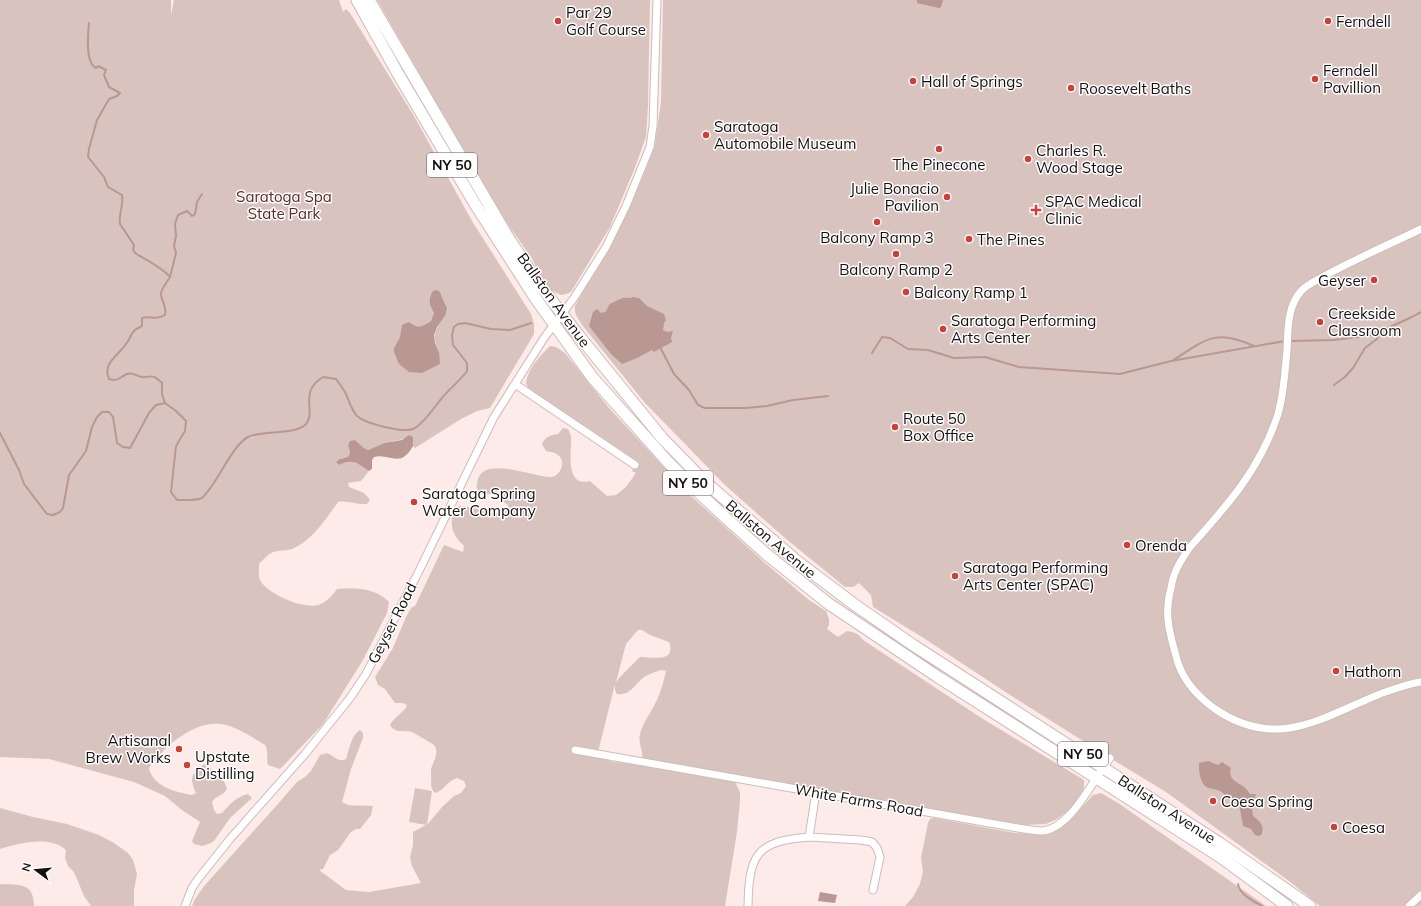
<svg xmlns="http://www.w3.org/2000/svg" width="1421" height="906" viewBox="0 0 1421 906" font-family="Mulish,sans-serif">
	<rect width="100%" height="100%" fill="#fcebe8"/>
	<path fill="#d9c3bf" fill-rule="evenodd" d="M 0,0 L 171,0 L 171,15 L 174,0 L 339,0 L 343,12 L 346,9 L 350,13 L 414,116 L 472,221 L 531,314 L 534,324 L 534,334 L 490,408 L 477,411 L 461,419 L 415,448 L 413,446 L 413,437 L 384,443 L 368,450 L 364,448 L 355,440 L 348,445 L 350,453 L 348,457 L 340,459 L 339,465 C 353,458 357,463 369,471 L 361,481 L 348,483 L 349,487 L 364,493 L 370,500 L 367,504 C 356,505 347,500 338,502 C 326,519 312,541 292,549 C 286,551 279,550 273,552 C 267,555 263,560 259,564 C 259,569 258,576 260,580 C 267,594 303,609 318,605 C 327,602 332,596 337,589 C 355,587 376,588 389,602 L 387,613 L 363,660 L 323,724 L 280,769 L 268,765 C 266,758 269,751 265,745 C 252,737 236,726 220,724 C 194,721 163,747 149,768 C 153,787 176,792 192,795 L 196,793 C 189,777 191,775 204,764 C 213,771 225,778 227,789 C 224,796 216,795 212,802 L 214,810 L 217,814 L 222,813 C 230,804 236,797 248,794 L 252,798 L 230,818 L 214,841 L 211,843 L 202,846 L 194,844 L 192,841 L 200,822 L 182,810 L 165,796 L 134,782 L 49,759 L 0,757 ZM 430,306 L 445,316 C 435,330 431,335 439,352 L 394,348 L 409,322 C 419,329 421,327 431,321 L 434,313 Z
		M 377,0 L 650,0 L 648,105 L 646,137 L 634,170 L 610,227 L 571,292 L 566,294 L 561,295 L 552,291 L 537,270 L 533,260 L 506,222 L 480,179 Z
		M 663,0 L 1421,0 L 1421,906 L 1320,906 L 1289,881 L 1166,792 L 1110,758 L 1010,695 L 922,637 L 873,607 L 871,595 L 859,583 L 853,587 L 845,587 L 785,538 L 726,486 L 645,403 L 582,325 L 576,315 L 575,311 L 575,306 L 618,230 L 642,179 L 655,145 L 661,102 Z
		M 550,346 L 556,347 L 565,353 L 609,408 L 690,495 L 764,562 L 809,600 L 826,611 L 829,619 L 829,625 L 827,629 L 838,637 L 847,631 C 855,632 859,634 863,640 L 983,719 L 1084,780 L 1084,788 L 1078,800 L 1068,811 L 1057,819 L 1046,824 L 1022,825 L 909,805 L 785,785 L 734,780 L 740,792 L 740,801 L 737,832 L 725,906 L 192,906 L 195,899 L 205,885 L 277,805 L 297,782 L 305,777 L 311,771 L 320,755 L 327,753 C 334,756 339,763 346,759 C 349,750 351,735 360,730 L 363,733 L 363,738 L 351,769 L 342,802 C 350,808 364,804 373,806 L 371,815 L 360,829 L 356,829 L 351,832 L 338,850 L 330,855 L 323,869 L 319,870 L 346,890 L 369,892 L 421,883 L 412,866 L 410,857 L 413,845 L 413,832 L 426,825 L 409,822 L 415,788 L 432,791 L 427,825 L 442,807 L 454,796 L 461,793 L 466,786 L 464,781 L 457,778 C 448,780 444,791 435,793 C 429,786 432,783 431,775 C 431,774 431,770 431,769 C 433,762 440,753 434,745 C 433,744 414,733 412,732 C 404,730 395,734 390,725 C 395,716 405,712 407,705 L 403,703 L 395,703 L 385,689 L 378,685 L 375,677 L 393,648 L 406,617 L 411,608 L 415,606 L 444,545 L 463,552 L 464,546 C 460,542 456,538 454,533 C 450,525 451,511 459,506 L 464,506 C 478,508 496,518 509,509 L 508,505 L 501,500 L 498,492 C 491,494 478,498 477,488 C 476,485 478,482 478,479 C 485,456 534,477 550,477 C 560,478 567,461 558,455 C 555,452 550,452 546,451 L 542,444 C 545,437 550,435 558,434 L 563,428 L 568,429 C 569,431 571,435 571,438 C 572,450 564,488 590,481 L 607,496 L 616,495 L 626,487 L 636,473 L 632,471 L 637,461 L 529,389 L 526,384 C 527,369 540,356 550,346 ZM 638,630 L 642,630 L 650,635 L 669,642 C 677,663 651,657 640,657 L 621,676 L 616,682 L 626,644 ZM 662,670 L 666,671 C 663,684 660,695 654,706 C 649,715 643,723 640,734 C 637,744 646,754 641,764 L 613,762 L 597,756 L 615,684 L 615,690 L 617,694 C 632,696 635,682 646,676 C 651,673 657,671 662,670 Z
		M 1101,793 L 1118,803 L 1266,906 L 905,906 L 913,897 L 920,884 L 923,871 L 921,858 L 928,823 L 930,819 L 934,818 L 1015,833 L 1040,835 L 1051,834 L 1060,829 L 1072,818 L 1093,795 Z
		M 0,808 L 33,817 L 67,824 L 99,835 L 114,843 L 128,853 L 133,860 L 137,874 L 134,890 L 134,906 L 91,906 L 84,896 L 74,872 L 68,866 L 65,858 L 66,850 C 51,835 18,843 0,849 Z
		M 0,884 C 19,885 34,882 34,906 L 0,906 Z"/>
	<path fill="#b99792" d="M 916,0 L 943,0 L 941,7 L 939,8 L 917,3 L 917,1 Z
		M 437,290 L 440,292 L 443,300 L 447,308 L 445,316 L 437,327 L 434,335 L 435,343 L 439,352 L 440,364 L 422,373 L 409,372 L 399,364 L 394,352 L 394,348 L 400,337 L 402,325 L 409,322 C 419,329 421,327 431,321 L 434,313 C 429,305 428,299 433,291 Z
		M 633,297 L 639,298 L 647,306 L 664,314 L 666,320 L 664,323 L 663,330 L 667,332 L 673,331 L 671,338 L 672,342 L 654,352 L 652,350 L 637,358 L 622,364 L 611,354 L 589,326 L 593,312 L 597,309 L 601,313 C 608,312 606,309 610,304 C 612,303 620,299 623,298 C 627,297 629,299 633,297 Z
		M 409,435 L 413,437 L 413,446 C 400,469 390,453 374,457 L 372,460 L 372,469 L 369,471 C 357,463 353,458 339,465 L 336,462 L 340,459 L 348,457 L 350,453 L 348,445 L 350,441 L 355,440 L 364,448 L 368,450 L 384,443 L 402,440 Z
		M 1208,761 L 1218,765 L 1222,762 L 1231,768 C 1228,779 1235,781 1243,786 C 1246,788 1248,791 1250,794 L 1256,794 L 1252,807 L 1253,816 C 1260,821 1264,825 1262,834 L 1259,836 L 1255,835 L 1251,829 L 1243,826 L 1239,803 L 1227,799 C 1220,782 1205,797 1200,776 C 1199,772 1199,768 1199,763 Z
		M 820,892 L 837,895 L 835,903 L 818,901 Z"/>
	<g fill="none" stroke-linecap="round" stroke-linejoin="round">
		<path stroke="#b99792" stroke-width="2" d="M 89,23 C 88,34 85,63 96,68 L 98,66 L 106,70 L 104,75 L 109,87 L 120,93 L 117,96 L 109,99 L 97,120 L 89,149 L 88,157 L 104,177 L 108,187 L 122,195 C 124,206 118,215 120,224 L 134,245 L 133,249 L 135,253 C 146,260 162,267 170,277 C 167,282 161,289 161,294 C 161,302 167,304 165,315 C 156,321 152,315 142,318 L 142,326 C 129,332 133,335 126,344 C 118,356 102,363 109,379 C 118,382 120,377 127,374 C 133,372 136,376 142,377 C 146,378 150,375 154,377 C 157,378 160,381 162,383 L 162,394 L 165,403
			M 170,277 L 176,253 L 174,246 L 176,236 L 175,224 L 178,215 L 187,211 L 192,216 L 195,214 L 197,202 L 202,194
			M 1289,341 L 1334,340 L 1372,335 L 1412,317 L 1421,312
			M 660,347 L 674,374 L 689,390 L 698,405 L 705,408 L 746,408 L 767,406 L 793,400 L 828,396
			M 872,353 L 882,337 L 890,338 L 908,349 L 928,350 L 954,358 L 985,357 L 1019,367 L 1120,374 L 1171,361 L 1285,341
			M 1172,361 C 1205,340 1214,328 1254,346
			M 1334,385 L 1345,377 L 1353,368 L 1365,348 L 1377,339 L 1381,331
			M 0,433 L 19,470 L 24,484 L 47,514 L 53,515 L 60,512 L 63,508 L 69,475 L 86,451 L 92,427 L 97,417 L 102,412 L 109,412 L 113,417 L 117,443 L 123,447 L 130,448 L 149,413 L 156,405 L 165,403 L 176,411 L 186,421 L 185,431 L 176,446 L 171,492 L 177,500 C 184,500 195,501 202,498 C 204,497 206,493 208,491 C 219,478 234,444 248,437 C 261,430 294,435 305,425 C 318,412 297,393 323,377 L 336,379 C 339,383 342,387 345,392 C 349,400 351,410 357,416 C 366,424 403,433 413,429 C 424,424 434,407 442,398 C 450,388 460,381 467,371 L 467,363 L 453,345 L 452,335 L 454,327 L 458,324 L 465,323 L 491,329 L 510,330 L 531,323
			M 1238,884 C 1239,894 1253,901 1262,906"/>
		<defs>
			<path id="minor" d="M 1421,229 C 1390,244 1358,258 1328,274 C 1320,279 1309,283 1302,290 C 1287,306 1288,329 1287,350 C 1285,371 1284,393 1278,414 C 1261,468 1227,506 1190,547 C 1185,555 1178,564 1175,573 C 1173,577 1172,583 1171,588 C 1164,615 1169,630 1176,656 C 1181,678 1197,696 1215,709 C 1277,751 1321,718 1380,694 C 1394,689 1407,684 1421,682
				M 1325,276 L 1328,283
				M 515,384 L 635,465
				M 575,750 L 1018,828 C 1026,829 1034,831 1042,831 C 1071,829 1093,779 1110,758
				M 809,837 L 861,840 L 872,842 L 877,848 L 880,857 L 873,890
				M 185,906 L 192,888 L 198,879 L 230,839 L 305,754 L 350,698 L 366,674 L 419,571 L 494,417 L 544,338 L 574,298 L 606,247 L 626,206 L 650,147 L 653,126 L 657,0
				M 748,906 C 749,855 756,841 809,837 L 816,792
				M 1409,906 L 1421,895"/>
			<path id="highway" d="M 357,0 L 397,72 L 475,204 L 536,299 L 592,377 L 667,461 L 695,489 L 726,518 L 765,553 L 829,604 L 938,677 L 1222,858 L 1287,906
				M 369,0 L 509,239 L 539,284 L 576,332 L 662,438 L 705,482 L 798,562 L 855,605 L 913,645 L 1218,842 L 1310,906"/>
		</defs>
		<use href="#minor" stroke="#cdbcb9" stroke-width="9"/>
		<use href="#highway" stroke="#cdbcb9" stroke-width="13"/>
		<use href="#minor" stroke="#fff" stroke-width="7"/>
		<use href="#highway" stroke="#fff" stroke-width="11"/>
	</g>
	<g fill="#cd4037" stroke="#fdfdfd" stroke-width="1.5">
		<circle cx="558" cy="21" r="4"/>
		<circle cx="1328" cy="21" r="4"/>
		<circle cx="1315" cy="79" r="4"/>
		<circle cx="913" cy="81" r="4"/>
		<circle cx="1071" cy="88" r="4"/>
		<circle cx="706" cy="135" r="4"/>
		<circle cx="939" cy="149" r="4"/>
		<circle cx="1028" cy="159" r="4"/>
		<circle cx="947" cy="197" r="4"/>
		<path d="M1034 204h4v4h4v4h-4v4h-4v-4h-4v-4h4z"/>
		<circle cx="877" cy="222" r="4"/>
		<circle cx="969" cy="239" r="4"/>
		<circle cx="896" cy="254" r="4"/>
		<circle cx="1374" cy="280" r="4"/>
		<circle cx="906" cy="292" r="4"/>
		<circle cx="1320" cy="322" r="4"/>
		<circle cx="943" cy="329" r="4"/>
		<circle cx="895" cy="427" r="4"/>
		<circle cx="414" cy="502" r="4"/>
		<circle cx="1127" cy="545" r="4"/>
		<circle cx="955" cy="576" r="4"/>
		<circle cx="1336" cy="671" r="4"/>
		<circle cx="179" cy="749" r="4"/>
		<circle cx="187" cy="765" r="4"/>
		<circle cx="1213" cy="801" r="4"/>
		<circle cx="1334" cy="827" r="4"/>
	</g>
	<g text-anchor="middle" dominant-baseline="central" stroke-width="3" stroke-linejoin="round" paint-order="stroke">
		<g fill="#fdfdfd" stroke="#5b5756" stroke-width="1">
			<rect x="427" y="153" width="50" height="24" rx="3"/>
			<rect x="663" y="471" width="50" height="24" rx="3"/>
			<rect x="1058" y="742" width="50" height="24" rx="3"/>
		</g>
		<g font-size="14" font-weight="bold" fill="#15100f">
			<text x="452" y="165">NY 50</text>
			<text x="688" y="483">NY 50</text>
			<text x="1083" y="754">NY 50</text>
		</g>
		<g font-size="15" fill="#15100f" stroke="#fdfdfd" text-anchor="start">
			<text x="566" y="12">Par 29<tspan x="566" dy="17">Golf Course</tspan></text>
			<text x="1336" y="21">Ferndell</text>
			<text x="1323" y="70">Ferndell<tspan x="1323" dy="17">Pavillion</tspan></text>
			<text x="921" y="81">Hall of Springs</text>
			<text x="1079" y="88">Roosevelt Baths</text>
			<text x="714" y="126">Saratoga<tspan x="714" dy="17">Automobile Museum</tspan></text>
			<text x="1036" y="150">Charles R.<tspan x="1036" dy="17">Wood Stage</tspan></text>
			<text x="939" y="164" text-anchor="middle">The Pinecone</text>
			<text x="939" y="188" text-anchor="end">Julie Bonacio<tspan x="939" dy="17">Pavilion</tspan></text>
			<text x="1045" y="201">SPAC Medical<tspan x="1045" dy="17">Clinic</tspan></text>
			<text x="877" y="237" text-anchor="middle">Balcony Ramp 3</text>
			<text x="977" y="239">The Pines</text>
			<text x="896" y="269" text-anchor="middle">Balcony Ramp 2</text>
			<text x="1366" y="280" text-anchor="end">Geyser</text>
			<text x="914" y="292">Balcony Ramp 1</text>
			<text x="1328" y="313">Creekside<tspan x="1328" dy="17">Classroom</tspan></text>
			<text x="951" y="320">Saratoga Performing<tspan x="951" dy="17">Arts Center</tspan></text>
			<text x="903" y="418">Route 50<tspan x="903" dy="17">Box Office</tspan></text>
			<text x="422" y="493">Saratoga Spring<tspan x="422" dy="17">Water Company</tspan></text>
			<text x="1135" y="545">Orenda</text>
			<text x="963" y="567">Saratoga Performing<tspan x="963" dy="17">Arts Center (SPAC)</tspan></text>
			<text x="1344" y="671">Hathorn</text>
			<text x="171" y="740" text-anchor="end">Artisanal<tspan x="171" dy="17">Brew Works</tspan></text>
			<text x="195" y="756">Upstate<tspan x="195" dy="17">Distilling</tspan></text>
			<text x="1221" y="801">Coesa Spring</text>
			<text x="1342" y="827">Coesa</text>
		</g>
		<g font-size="15" fill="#5a2b25" stroke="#fdfdfd">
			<text x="284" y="196">Saratoga Spa<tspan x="284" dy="17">State Park</tspan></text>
		</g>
		<g font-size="15" fill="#15100f" stroke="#fdfdfd">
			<text transform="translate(554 300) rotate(54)">Ballston Avenue</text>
			<text transform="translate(771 539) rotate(40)">Ballston Avenue</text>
			<text transform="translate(392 623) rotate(-63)">Geyser Road</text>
			<text transform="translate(859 800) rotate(10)">White Farms Road</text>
			<text transform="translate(1167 809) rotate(33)">Ballston Avenue</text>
		</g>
	</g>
	<g transform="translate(36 870) rotate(286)" stroke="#fdfdfd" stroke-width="3" paint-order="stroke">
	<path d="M0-3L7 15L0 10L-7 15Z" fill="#15100f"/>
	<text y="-6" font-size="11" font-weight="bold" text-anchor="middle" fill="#15100f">N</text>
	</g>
</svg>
